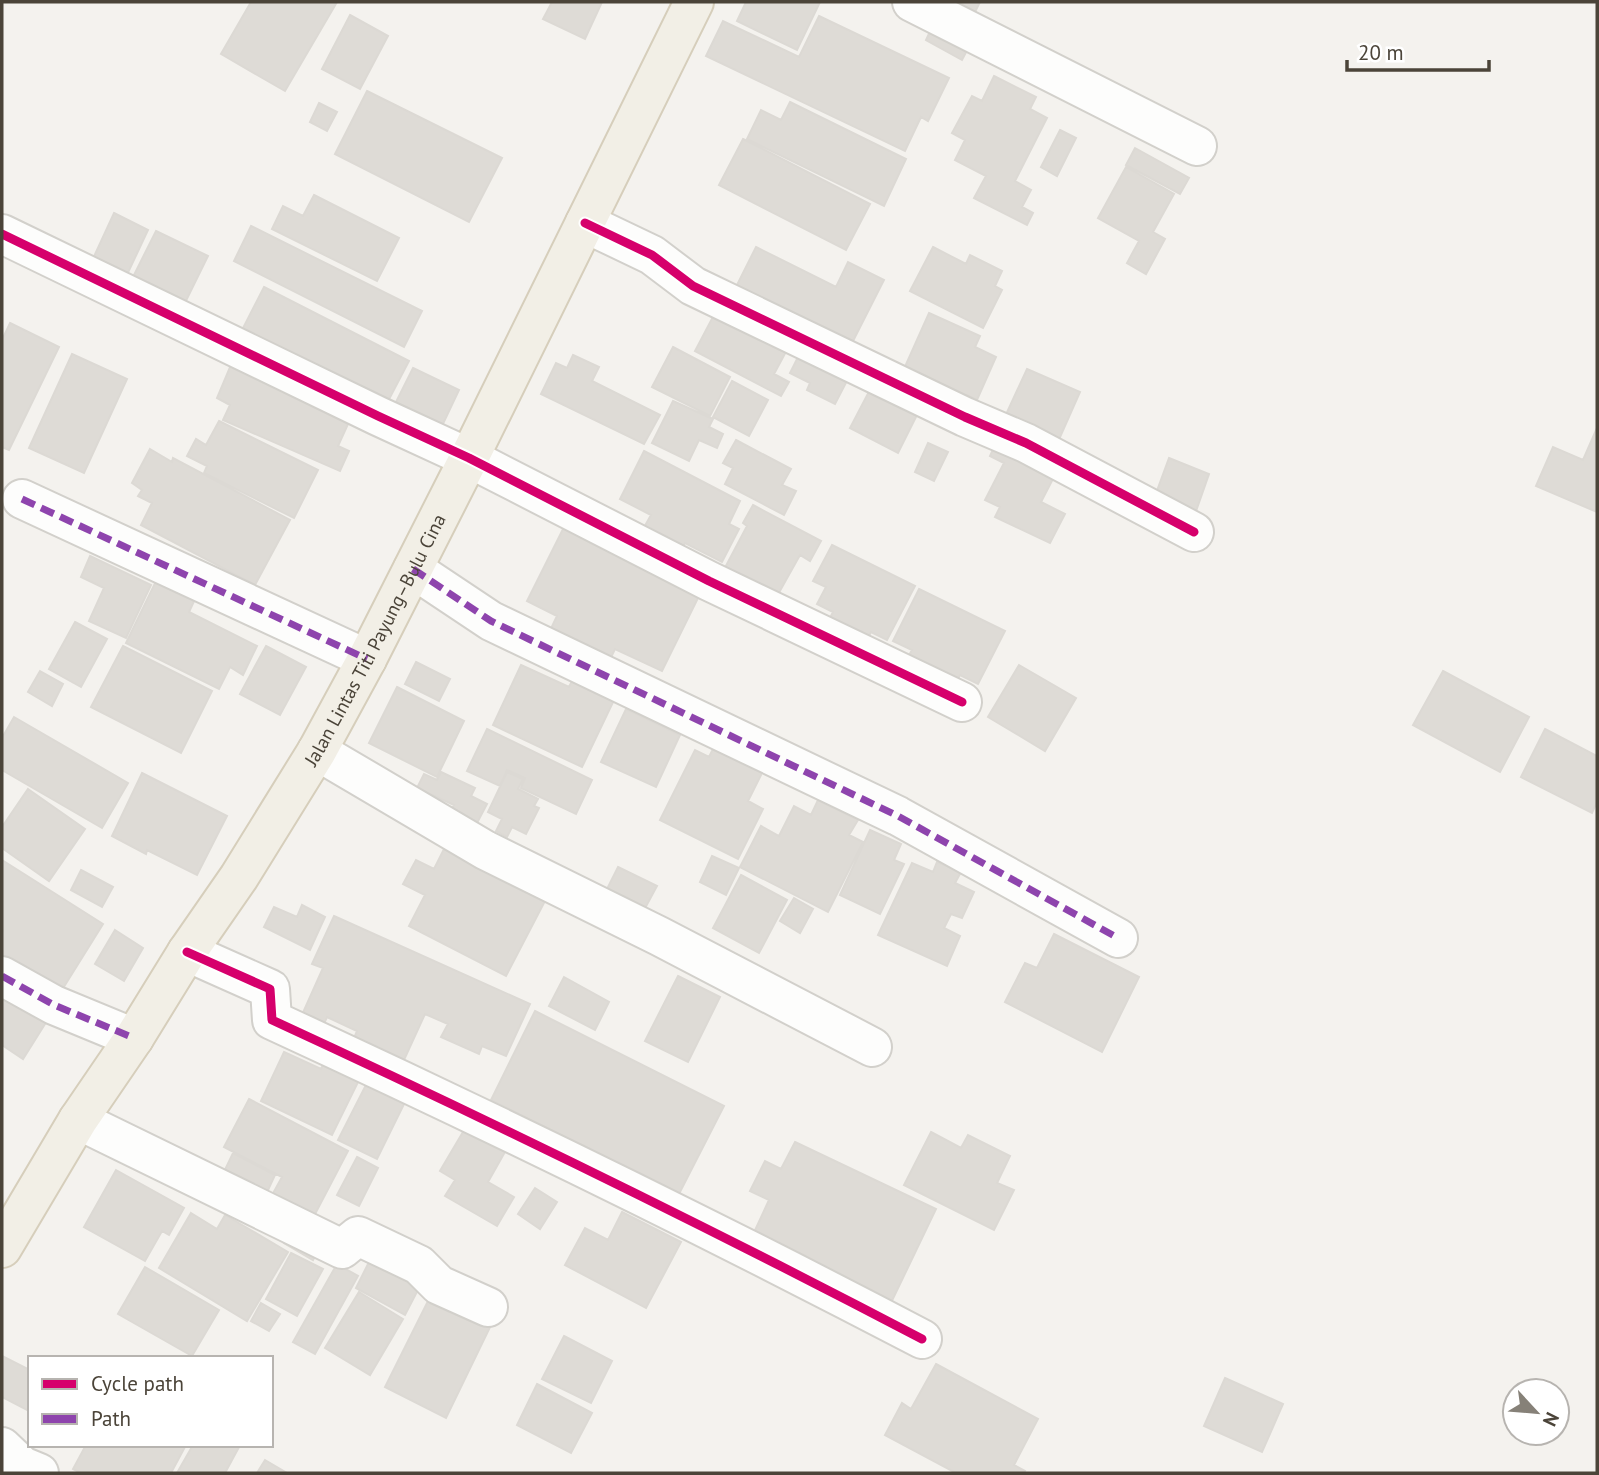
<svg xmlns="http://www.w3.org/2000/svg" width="1599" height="1475" viewBox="0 0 1599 1475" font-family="'PT Sans',sans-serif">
	<rect width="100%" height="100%" fill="#f4f2ee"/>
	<path fill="#dedbd6" stroke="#dcd9d4" stroke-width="2" d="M 251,2 L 337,2 L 285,91 L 221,54 Z
		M 552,2 L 602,2 L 585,39 L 543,19 Z
		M 746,2 L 820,2 L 797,50 L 737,21 Z
		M 928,2 L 980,2 L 970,22 Z
		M 350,15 L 388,36 L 360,89 L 322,69 Z
		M 819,16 L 949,78 L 928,121 L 921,117 L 905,151 L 706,56 L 723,21 L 799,57 Z
		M 934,23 L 971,43 L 962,60 L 926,40 Z
		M 994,76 L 1036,97 L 1030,109 L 1047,118 L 1015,181 L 1031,190 L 1022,207 L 1033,213 L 1027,225 L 974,198 L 986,176 L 955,160 L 965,140 L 952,133 L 972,96 L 982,101 Z
		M 367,91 L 502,158 L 469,222 L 335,154 Z
		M 790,102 L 906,159 L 884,206 L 747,139 L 761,110 L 781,120 Z
		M 319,103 L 337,112 L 327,131 L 310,122 Z
		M 1060,130 L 1076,138 L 1057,176 L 1041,167 Z
		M 743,139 L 870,204 L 846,250 L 719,185 Z
		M 1135,148 L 1189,178 L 1180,194 L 1126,165 Z
		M 1126,167 L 1174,194 L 1153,232 L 1165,239 L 1146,274 L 1127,263 L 1139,241 L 1098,218 Z
		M 314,195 L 399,238 L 377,281 L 272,229 L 283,206 L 303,216 Z
		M 114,213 L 148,230 L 125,279 L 91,263 Z
		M 251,226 L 422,311 L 404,347 L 234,261 Z
		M 156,231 L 208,256 L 181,311 L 129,285 Z
		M 756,247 L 836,287 L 848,262 L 884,280 L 850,347 L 730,299 Z
		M 933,247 L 966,264 L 970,255 L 1002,271 L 995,286 L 1002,290 L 983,328 L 910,291 Z
		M 264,287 L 409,361 L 385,407 L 240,334 Z
		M 716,311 L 788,348 L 774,374 L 789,382 L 781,396 L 695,351 Z
		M 929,313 L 980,336 L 975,347 L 996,357 L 977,400 L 967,395 L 960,408 L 904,369 Z
		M 10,323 L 59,347 L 9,450 L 2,447 L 2,340 Z
		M 673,347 L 730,377 L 710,416 L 652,387 Z
		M 801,351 L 850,375 L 835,404 L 807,390 L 810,383 L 790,373 Z
		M 72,354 L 127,379 L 84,473 L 29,448 Z
		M 573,355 L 599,367 L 592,381 L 660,415 L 644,444 L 541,394 L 556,363 L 567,368 Z
		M 233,360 L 353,413 L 338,446 L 349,451 L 340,471 L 223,420 L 230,405 L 217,398 Z
		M 413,368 L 459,390 L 442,426 L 395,404 Z
		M 1027,369 L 1080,392 L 1057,444 L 1003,421 Z
		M 875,380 L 922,405 L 898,453 L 850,428 Z
		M 732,381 L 768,400 L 749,436 L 713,417 Z
		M 673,401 L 713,419 L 709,427 L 723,434 L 717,448 L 699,440 L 689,461 L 652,443 Z
		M 219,421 L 318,470 L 294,518 L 204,473 L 207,466 L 187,456 L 196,439 L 206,445 Z
		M 1597,428 L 1597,512 L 1536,486 L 1553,447 L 1583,460 Z
		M 736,440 L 791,469 L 782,485 L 796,491 L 784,515 L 725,484 L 733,468 L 723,463 Z
		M 928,443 L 948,452 L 934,481 L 915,472 Z
		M 995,445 L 1055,475 L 1041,502 L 1065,514 L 1050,543 L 995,517 L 1000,507 L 985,500 L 1004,463 L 990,456 Z
		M 150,449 L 172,462 L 173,458 L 290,520 L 255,585 L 141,525 L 152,503 L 138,496 L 142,490 L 132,483 Z
		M 644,451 L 740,501 L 729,524 L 739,529 L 722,562 L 685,543 L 681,550 L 642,531 L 651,515 L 620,499 Z
		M 1169,458 L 1209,474 L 1195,514 L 1154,499 Z
		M 753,505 L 821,541 L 810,561 L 800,555 L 771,607 L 719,579 L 747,526 L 743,523 Z
		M 564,527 L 700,594 L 662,671 L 615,649 L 605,670 L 545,641 L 557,616 L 527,601 Z
		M 832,545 L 915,586 L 887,640 L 871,632 L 863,647 L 825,628 L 833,612 L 817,604 L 826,587 L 813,581 Z
		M 90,556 L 151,585 L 126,638 L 89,621 L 104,588 L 81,577 Z
		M 158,577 L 196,597 L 189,612 L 257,646 L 243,675 L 230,667 L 219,689 L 126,643 Z
		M 919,589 L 1005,631 L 978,684 L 960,675 L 953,688 L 904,664 L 912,650 L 893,641 Z
		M 75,622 L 107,639 L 81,687 L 49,669 Z
		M 123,646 L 212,691 L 181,753 L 91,707 Z
		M 266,646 L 306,667 L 280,715 L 240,694 Z
		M 416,662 L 450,679 L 439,701 L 405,684 Z
		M 521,665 L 569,687 L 573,679 L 615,698 L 582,767 L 493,725 Z
		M 1019,665 L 1076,698 L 1045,751 L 988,717 Z
		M 40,671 L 63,684 L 52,706 L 28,692 Z
		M 1443,671 L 1529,717 L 1500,772 L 1413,725 Z
		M 397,687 L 464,721 L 437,777 L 369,743 Z
		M 626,709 L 680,735 L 656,787 L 601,762 Z
		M 14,717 L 128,783 L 102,828 L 2,770 L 2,738 Z
		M 487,729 L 592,780 L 576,814 L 521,788 L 525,778 L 507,770 L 500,786 L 467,771 Z
		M 1545,729 L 1597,756 L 1597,802 L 1592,813 L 1521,777 Z
		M 715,745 L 764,769 L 748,801 L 763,809 L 738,859 L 660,820 L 695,750 L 709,757 Z
		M 441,772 L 475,788 L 471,796 L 487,804 L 476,825 L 450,812 L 454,805 L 417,788 L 424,774 L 437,780 Z
		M 507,772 L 523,779 L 518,789 L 538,799 L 534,806 L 539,808 L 526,834 L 512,827 L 507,837 L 496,831 L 502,819 L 488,812 Z
		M 142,773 L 227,816 L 197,875 L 147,850 L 146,854 L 112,836 Z
		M 28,789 L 85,829 L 49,881 L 2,848 L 2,827 Z
		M 818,800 L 858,820 L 849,835 L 863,842 L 828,912 L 740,867 L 761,826 L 779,836 L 794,806 L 811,815 Z
		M 870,830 L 901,844 L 894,860 L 904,864 L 880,914 L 840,895 Z
		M 444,849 L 545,901 L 506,976 L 409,926 L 425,895 L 403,884 L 416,860 L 434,869 Z
		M 712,856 L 739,868 L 726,895 L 700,882 Z
		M 2,860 L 103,924 L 55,1001 L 2,968 L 2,933 L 3,930 L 2,929 Z
		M 937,862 L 961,872 L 955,883 L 974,892 L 962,918 L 951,914 L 944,928 L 960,936 L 947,966 L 878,935 L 912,863 L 933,872 Z
		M 618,867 L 657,886 L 643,912 L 605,893 Z
		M 81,870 L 113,887 L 102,907 L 71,890 Z
		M 741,875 L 787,900 L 759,953 L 713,928 Z
		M 794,898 L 813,909 L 800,933 L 780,921 Z
		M 302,905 L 325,917 L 310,950 L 264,927 L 274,907 L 297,917 Z
		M 334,916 L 530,1004 L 506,1056 L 482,1046 L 479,1054 L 441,1037 L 448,1024 L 425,1014 L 399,1071 L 350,1048 L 357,1031 L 327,1017 L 322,1028 L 301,1017 L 323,968 L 312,964 Z
		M 115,930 L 143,948 L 124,981 L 95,964 Z
		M 1054,934 L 1139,977 L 1102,1052 L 1005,1002 L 1025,963 L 1037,968 Z
		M 678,976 L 720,997 L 688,1062 L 645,1041 Z
		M 564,977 L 609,1002 L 595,1030 L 549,1006 Z
		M 2,987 L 50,1016 L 23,1059 L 2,1045 Z
		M 535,1011 L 724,1106 L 679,1194 L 491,1100 Z
		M 284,1052 L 321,1069 L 325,1061 L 360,1078 L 332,1135 L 261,1101 Z
		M 370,1077 L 408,1096 L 377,1159 L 338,1140 Z
		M 249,1099 L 348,1151 L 313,1218 L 271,1197 L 282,1177 L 224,1147 Z
		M 470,1120 L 510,1143 L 488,1182 L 514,1197 L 497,1226 L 445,1196 L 455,1180 L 440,1171 Z
		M 931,1132 L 961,1148 L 968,1135 L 1010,1156 L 997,1183 L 1014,1190 L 994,1230 L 904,1185 Z
		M 795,1142 L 936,1209 L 889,1307 L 750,1241 L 769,1200 L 750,1191 L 765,1161 L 781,1169 Z
		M 233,1153 L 275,1175 L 263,1201 L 220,1180 Z
		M 357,1157 L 378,1168 L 359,1206 L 337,1195 Z
		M 116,1170 L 184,1208 L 169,1235 L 162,1231 L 145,1261 L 84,1227 Z
		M 535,1188 L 557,1202 L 540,1229 L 518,1214 Z
		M 622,1212 L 681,1242 L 646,1308 L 565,1265 L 585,1228 L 608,1240 Z
		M 191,1213 L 217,1229 L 225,1215 L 288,1252 L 247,1321 L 159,1268 Z
		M 289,1232 L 319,1249 L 313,1260 L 284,1243 Z
		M 291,1253 L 323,1269 L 297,1316 L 266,1299 Z
		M 370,1260 L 420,1286 L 405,1315 L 356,1288 Z
		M 337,1264 L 358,1276 L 315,1354 L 293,1342 Z
		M 145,1267 L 219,1310 L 192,1356 L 118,1314 Z
		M 433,1291 L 493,1321 L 446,1418 L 385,1387 Z
		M 359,1292 L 403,1319 L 370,1375 L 325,1348 Z
		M 261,1303 L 280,1314 L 269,1331 L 251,1321 Z
		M 564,1336 L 612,1361 L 591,1403 L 542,1379 Z
		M 2,1356 L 30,1370 L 30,1404 L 27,1410 L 2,1397 Z
		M 936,1364 L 1038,1419 L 1014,1465 L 1025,1471 L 1024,1473 L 956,1473 L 885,1435 L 902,1403 L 911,1409 Z
		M 1225,1378 L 1283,1404 L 1262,1452 L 1204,1426 Z
		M 537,1384 L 592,1413 L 571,1453 L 517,1425 Z
		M 86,1445 L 186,1445 L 171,1473 L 81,1473 L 73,1469 Z
		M 193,1445 L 236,1445 L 239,1447 L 225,1473 L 177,1473 Z
		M 265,1460 L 287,1473 L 257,1473 Z"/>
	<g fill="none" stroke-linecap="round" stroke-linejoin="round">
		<defs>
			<path id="minor" d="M 912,2 L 1197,146
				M 585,223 L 652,255 L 693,286 L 965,417 L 1026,443 L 1194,532
				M 2,234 L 378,416 L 469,458 L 709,581 L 962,702
				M 22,499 L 367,659
				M 413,569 L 491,621 L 898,816 L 1118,938
				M 317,751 L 485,850 L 659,936 L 872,1047
				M 187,952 L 270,989 L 272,1020 C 491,1121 708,1227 922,1339
				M 2,976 L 54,1005 L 134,1038
				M 78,1120 L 342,1249 L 358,1236 L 419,1265 L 439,1285 L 488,1307
				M 2,1447 L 22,1466 L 39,1473"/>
			<g id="major">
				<path id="s1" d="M 2,1248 L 78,1120 L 134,1038 L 187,952 L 239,877 L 317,751 L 367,659 L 469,458 L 694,2"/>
			</g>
		</defs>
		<use href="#minor" stroke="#d2d0cb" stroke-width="42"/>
		<use href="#major" stroke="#d6cebb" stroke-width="42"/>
		<use href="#minor" stroke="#fdfdfc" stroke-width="38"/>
		<use href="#major" stroke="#f2efe6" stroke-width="38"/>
		<path stroke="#8e44ad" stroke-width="7" stroke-dasharray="14 7" stroke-linecap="butt" d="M 22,499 L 367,659
			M 413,569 L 491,621 L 898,816 L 1118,938
			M 2,976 L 54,1005 L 134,1038"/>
		<defs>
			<path id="cycleway" d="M 585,223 L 652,255 L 693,286 L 965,417 L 1026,443 L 1194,532
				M 2,234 L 378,416 L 469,458 L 709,581 L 962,702
				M 187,952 L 270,989 L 272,1020 C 491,1121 708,1227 922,1339"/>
		</defs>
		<use href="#cycleway" stroke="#fff" stroke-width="13"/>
		<use href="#cycleway" stroke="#d6006c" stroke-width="9"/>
	</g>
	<g text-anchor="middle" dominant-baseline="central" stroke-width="5" stroke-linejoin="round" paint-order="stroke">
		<g font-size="19" fill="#4b4439" stroke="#fff">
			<text stroke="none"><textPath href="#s1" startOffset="714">Jalan Lintas Titi Payung–Bulu Cina</textPath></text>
		</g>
	</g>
	<rect width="1599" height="1475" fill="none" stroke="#4b4439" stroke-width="7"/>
	<rect x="28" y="1356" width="245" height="91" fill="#ffffff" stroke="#b7b4b0" stroke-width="2"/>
	<rect x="42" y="1379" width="35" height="10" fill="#d6006c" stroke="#b7b4b0" stroke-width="2"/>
	<text x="91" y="1391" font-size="21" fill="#4b4439">Cycle path</text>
	<rect x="42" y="1414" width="35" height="10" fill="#8e44ad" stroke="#b7b4b0" stroke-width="2"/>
	<text x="91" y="1426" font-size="21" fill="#4b4439">Path</text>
	<g transform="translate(1536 1412) rotate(116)"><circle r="33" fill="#ffffff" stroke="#b7b4b0" stroke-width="2"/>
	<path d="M0-5L12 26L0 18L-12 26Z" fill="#868178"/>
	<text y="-10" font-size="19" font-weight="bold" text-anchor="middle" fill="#4b4439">N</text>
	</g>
	<path d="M1347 60v10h142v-10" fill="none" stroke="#4b4439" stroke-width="3.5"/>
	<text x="1358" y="60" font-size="21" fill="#4b4439" stroke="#ffffff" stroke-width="5" paint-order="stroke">20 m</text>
</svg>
